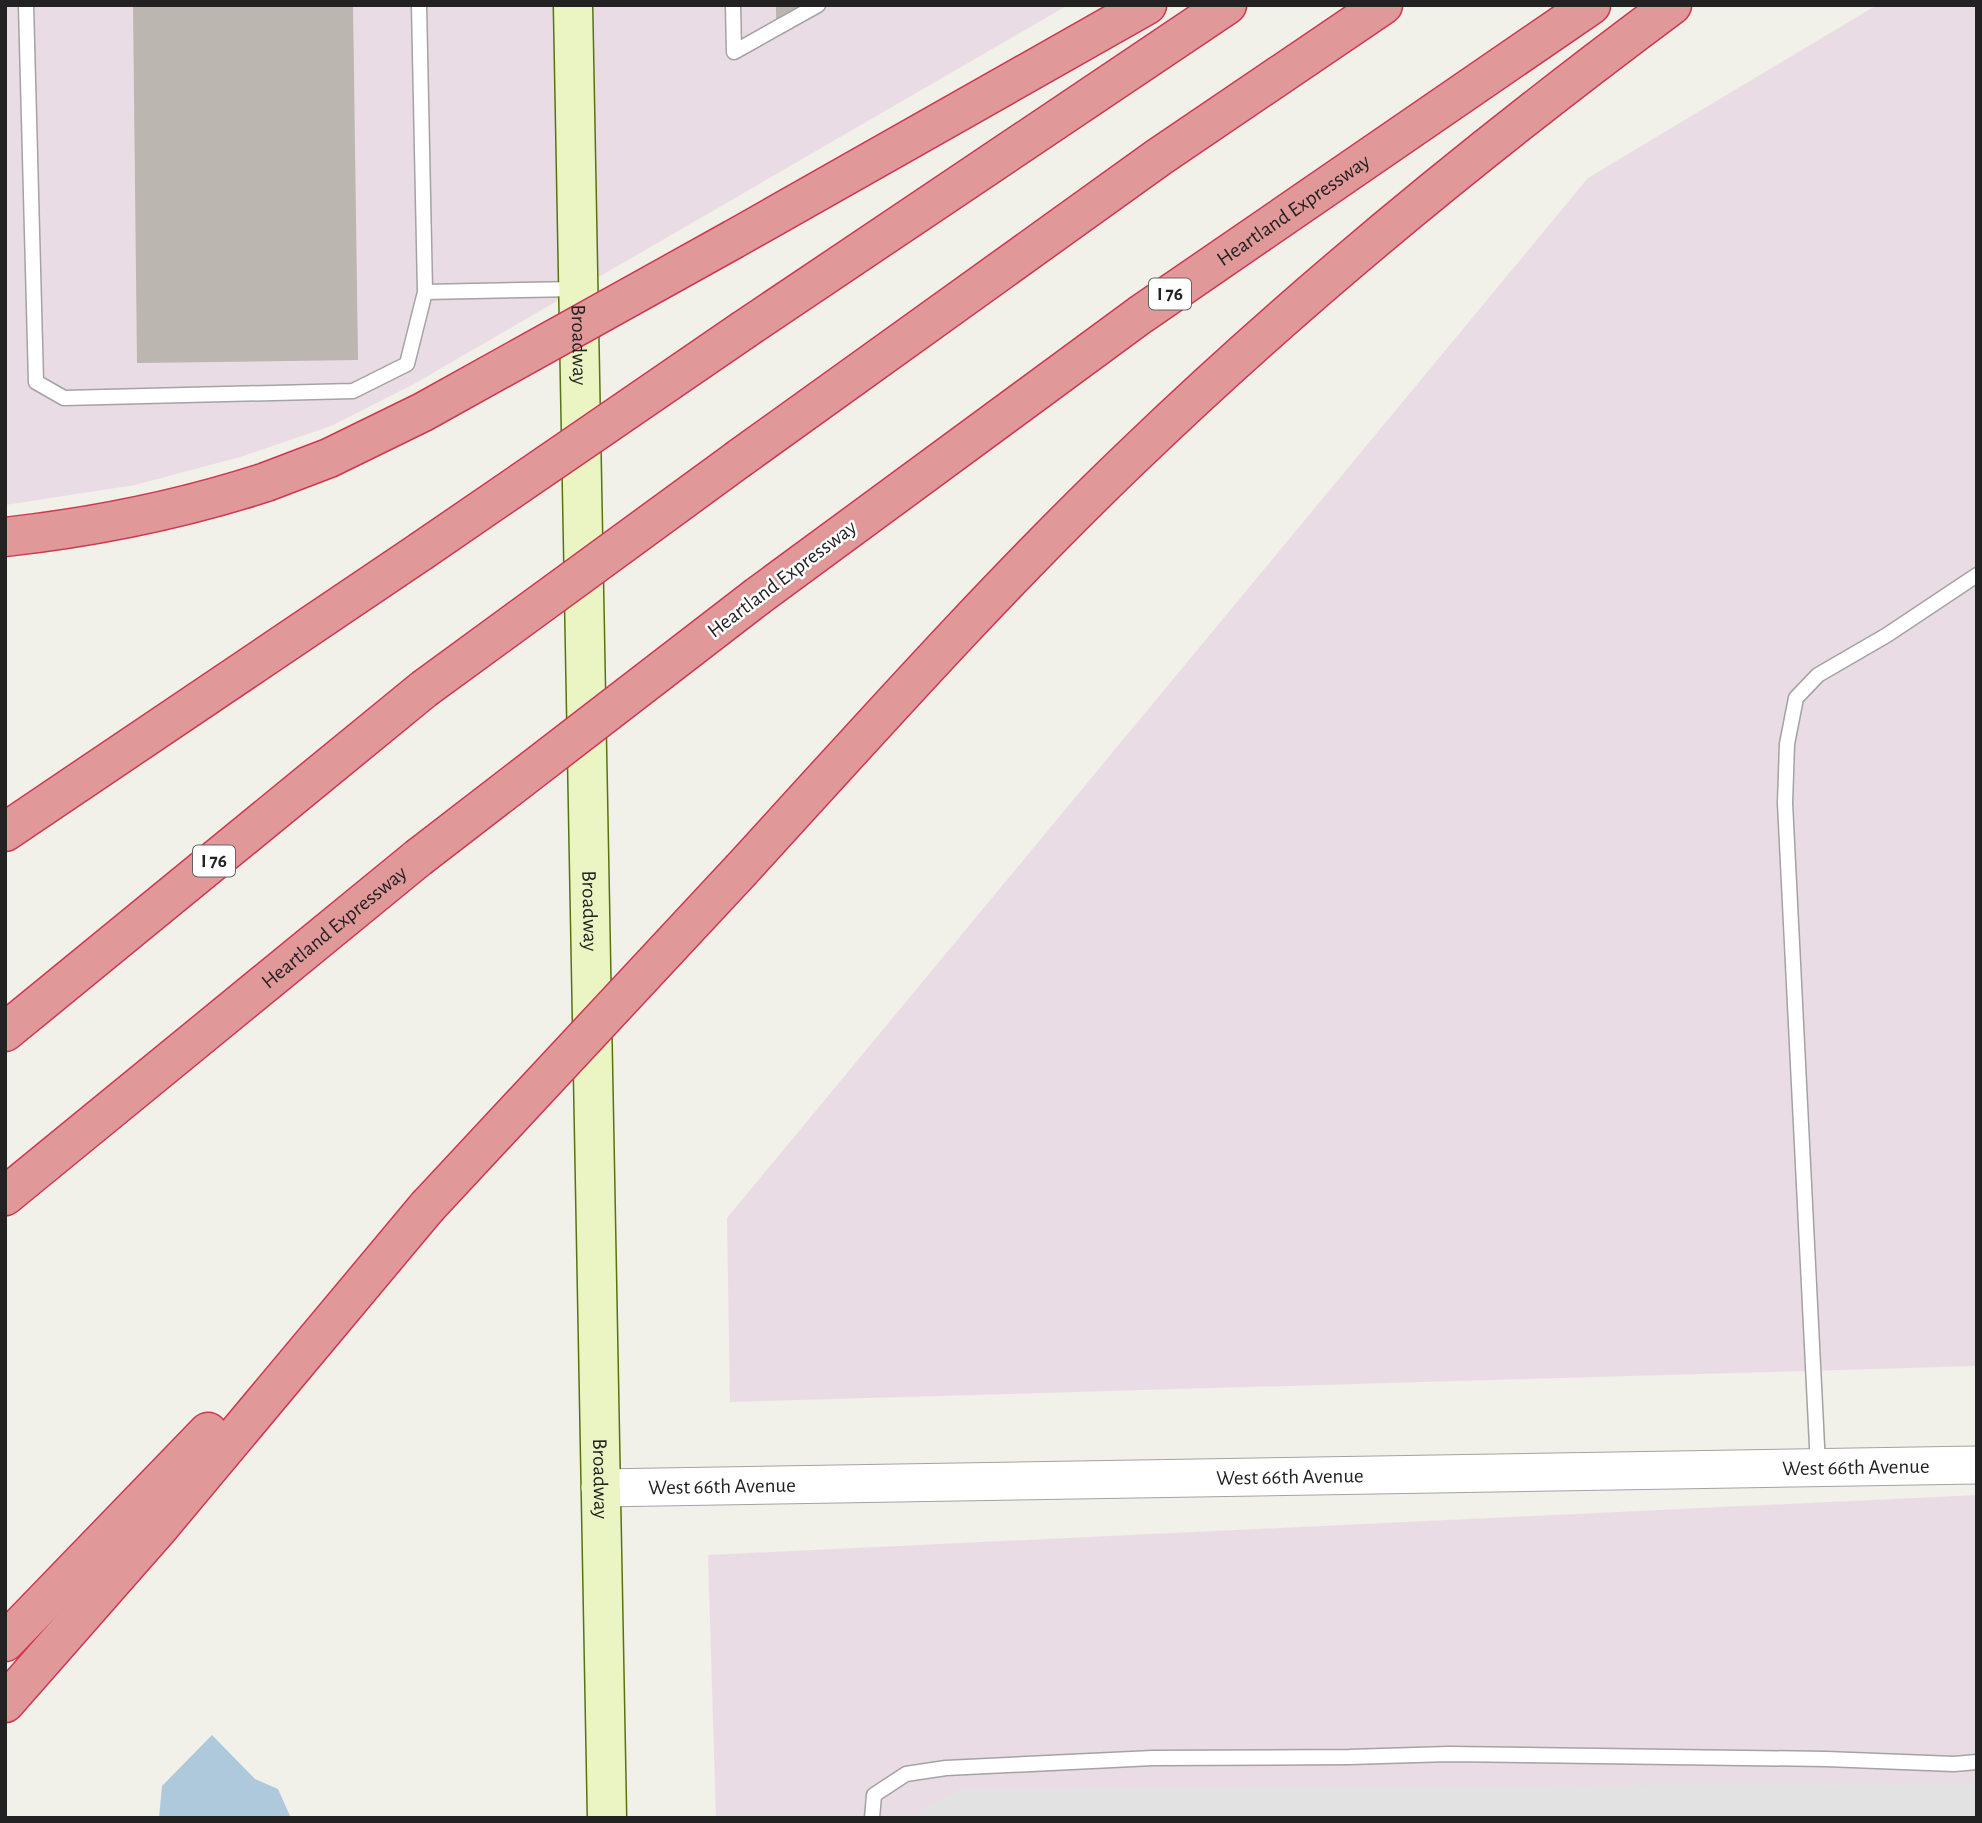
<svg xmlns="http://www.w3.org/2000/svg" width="1982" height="1823" viewBox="0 0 1982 1823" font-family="'Alegreya Sans',sans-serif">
	<rect width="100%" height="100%" fill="#f1f0e9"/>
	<path fill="#eadce5" d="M 5,5 L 1068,5 L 414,384 L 331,426 L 240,457 L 135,485 L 5,505 Z
		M 1877,5 L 1977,5 L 1977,1366 L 730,1402 L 727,1218 L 1588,178 Z
		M 1977,1495 L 1977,1818 L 716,1818 L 708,1555 Z"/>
	<path fill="#e2e2e2" d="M 1977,1783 L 1977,1818 L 921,1818 L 921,1810 L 964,1789 Z"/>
	<path fill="#aec9db" d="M 212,1735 L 255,1779 L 278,1789 L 291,1818 L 159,1818 L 162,1786 Z"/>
	<path fill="#bbb6af" d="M 133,5 L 353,5 L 358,360 L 137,363 Z
		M 776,5 L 803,5 L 776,22 Z"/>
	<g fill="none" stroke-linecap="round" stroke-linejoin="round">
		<defs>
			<path id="service" d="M 26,5 L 36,382 L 64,398 L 353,391 L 407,364 L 425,292
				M 419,5 L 425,292 L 577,289
				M 733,5 L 734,52 L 818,5
				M 1818,1466 L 1785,803 L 1787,744 L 1796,698 L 1818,675 L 1887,635 L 1977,575
				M 872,1818 L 874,1795 L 906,1774 L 946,1768 L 1153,1758 L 1349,1757 L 1449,1754 L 1826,1759 L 1954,1764 L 1977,1762"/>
			<g id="tertiary">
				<path id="s1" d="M 600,1488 L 1977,1465"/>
			</g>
			<g id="secondary">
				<path id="s2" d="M 573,5 L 607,1818"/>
			</g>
			<g id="motorway">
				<path d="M 734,239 L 1147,5"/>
				<path d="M 745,329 L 1227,5"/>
				<path d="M 740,458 L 1159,157 L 1383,5"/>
				<path d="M 5,537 C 95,527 180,510 266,482"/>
				<path id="s3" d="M 758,596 L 1140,315 L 1591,5"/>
				<path d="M 5,832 L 420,552"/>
				<path d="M 742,869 C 870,729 996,587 1133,456 C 1302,293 1484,145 1672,5"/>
				<path d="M 5,1032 L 424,689"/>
				<path id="s4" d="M 5,1196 L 418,858"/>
				<path d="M 5,1642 L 208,1432"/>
				<path d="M 5,1703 L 157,1530 L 427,1207"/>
			</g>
		</defs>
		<use href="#service" stroke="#a3a3a3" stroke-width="17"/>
		<use href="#tertiary" stroke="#a3a3a3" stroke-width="39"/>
		<use href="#secondary" stroke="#57740e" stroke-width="41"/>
		<use href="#motorway" stroke="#cf3751" stroke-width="41"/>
		<use href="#service" stroke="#fff" stroke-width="14"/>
		<use href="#tertiary" stroke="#fff" stroke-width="37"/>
		<use href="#secondary" stroke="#eaf5c3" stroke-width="38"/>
		<use href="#motorway" stroke="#e19899" stroke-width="38"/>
		<defs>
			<path id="motorway-bridge" d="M 266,482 L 329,458 L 423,412 L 734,239
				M 420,552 L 745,329
				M 424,689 L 740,458
				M 418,858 L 758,596
				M 427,1207 L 742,869"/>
		</defs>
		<use href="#motorway-bridge" stroke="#cf3751" stroke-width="41" stroke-linecap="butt"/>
		<use href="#motorway-bridge" stroke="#e19899" stroke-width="38"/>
	</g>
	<g text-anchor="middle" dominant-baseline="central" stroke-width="5" stroke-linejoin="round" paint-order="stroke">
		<g fill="#fff" stroke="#646464" stroke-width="2">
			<rect x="1149" y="278.5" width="42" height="31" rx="5"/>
			<rect x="193" y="845.5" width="42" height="31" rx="5"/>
		</g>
		<g font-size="19" font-weight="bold" fill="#222">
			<text x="1170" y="294">I 76</text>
			<text x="214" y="861">I 76</text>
		</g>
		<g font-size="21" fill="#222" stroke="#fff">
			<text stroke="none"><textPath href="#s3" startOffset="660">Heartland Expressway</textPath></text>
			<text stroke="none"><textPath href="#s2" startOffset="340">Broadway</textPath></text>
			<text transform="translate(782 579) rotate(-37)">Heartland Expressway</text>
			<text stroke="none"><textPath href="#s2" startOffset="906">Broadway</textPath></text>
			<text stroke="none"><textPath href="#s4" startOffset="425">Heartland Expressway</textPath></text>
			<text stroke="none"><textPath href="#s1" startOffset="1256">West 66th Avenue</textPath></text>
			<text stroke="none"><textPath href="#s1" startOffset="690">West 66th Avenue</textPath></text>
			<text stroke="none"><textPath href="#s2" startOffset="1474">Broadway</textPath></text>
			<text stroke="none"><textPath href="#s1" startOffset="122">West 66th Avenue</textPath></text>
		</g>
	</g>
	<rect width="1982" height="1823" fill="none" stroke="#222222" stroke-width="14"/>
</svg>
